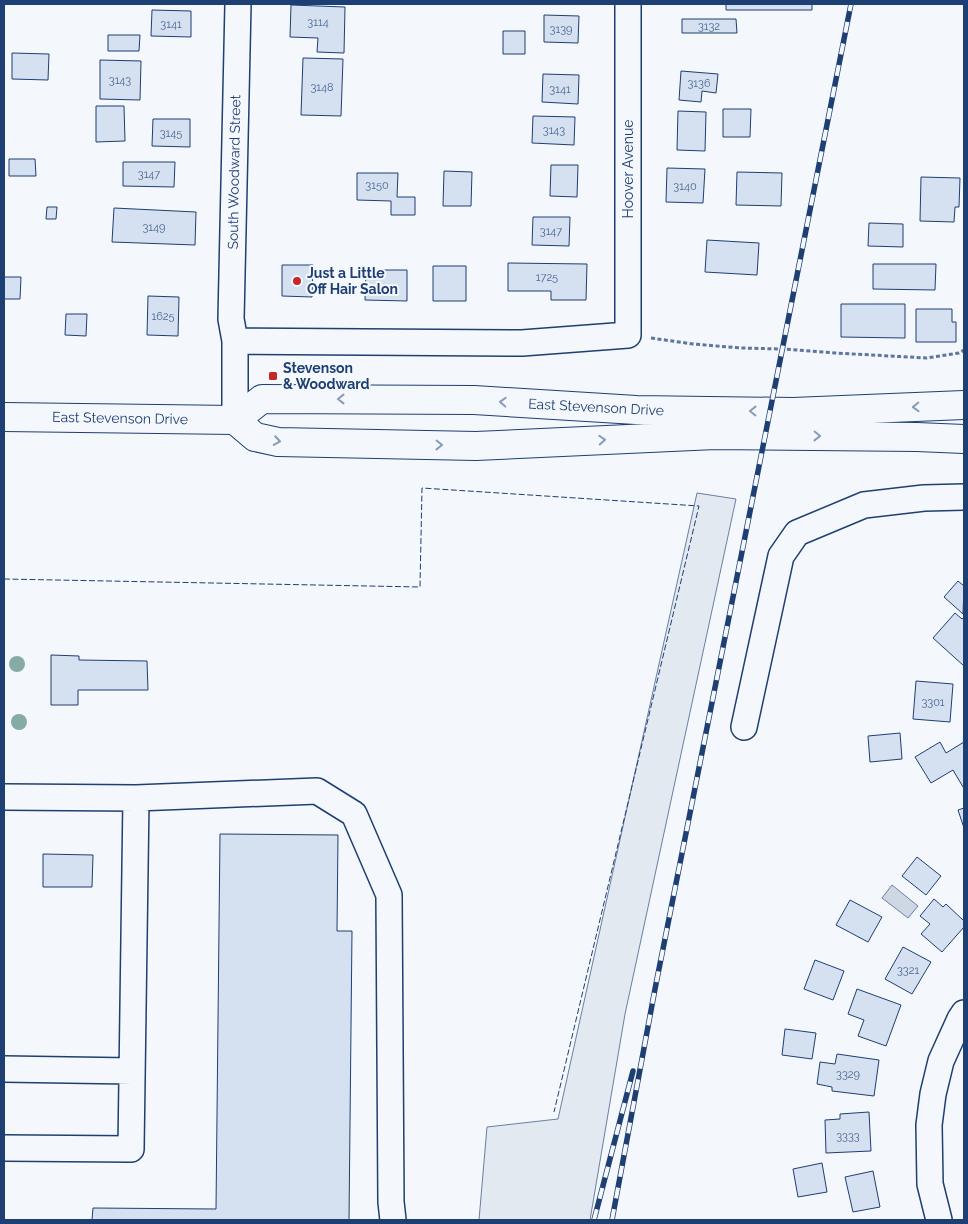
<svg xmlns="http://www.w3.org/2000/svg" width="968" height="1224" viewBox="0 0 968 1224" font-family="Raleway,sans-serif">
	<rect width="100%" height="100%" fill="#f4f7fb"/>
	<path fill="#e3e9f0" stroke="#687fa3" d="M 697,493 L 736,499 L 625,1014 L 590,1220 L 479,1220 L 487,1127 L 558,1119 Z"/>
	<path fill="#cfd7e4" stroke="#687fa3" d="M 892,885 L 918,906 L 908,918 L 882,898 Z"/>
	<path fill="#d5e0f0" stroke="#1d3f73" d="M 726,4 L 812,4 L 812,10 L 726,10 Z
		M 291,5 L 345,7 L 344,53 L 317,52 L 318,38 L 290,37 Z
		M 152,10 L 191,11 L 191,37 L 151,36 Z
		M 544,15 L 579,16 L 578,43 L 544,42 Z
		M 682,19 L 736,19 L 737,33 L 682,33 Z
		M 503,31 L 525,31 L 525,54 L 503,54 Z
		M 108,35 L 140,35 L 139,51 L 108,51 Z
		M 12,53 L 49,54 L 48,80 L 12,79 Z
		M 303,58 L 343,59 L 341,116 L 301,115 Z
		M 100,60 L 141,61 L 140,100 L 100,99 Z
		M 681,71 L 718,74 L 716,93 L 702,91 L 701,102 L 679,100 Z
		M 543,74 L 579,75 L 578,104 L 542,102 Z
		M 96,106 L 124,106 L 125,141 L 96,142 Z
		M 723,109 L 751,109 L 750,137 L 723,137 Z
		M 678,111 L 706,112 L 705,151 L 677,150 Z
		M 533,116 L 575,117 L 574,145 L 532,143 Z
		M 153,119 L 190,119 L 190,147 L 152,146 Z
		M 9,159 L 35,159 L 36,176 L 9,176 Z
		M 123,162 L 175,162 L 174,187 L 123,186 Z
		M 551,165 L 578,165 L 577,197 L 550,196 Z
		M 667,168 L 705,169 L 703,203 L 666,202 Z
		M 444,171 L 472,172 L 471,206 L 443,206 Z
		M 737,172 L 782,173 L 781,206 L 736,205 Z
		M 357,173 L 398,173 L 397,197 L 415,197 L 415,215 L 391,215 L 391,201 L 357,200 Z
		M 921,177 L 960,178 L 959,207 L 955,207 L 954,222 L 920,221 Z
		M 47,207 L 57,207 L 56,219 L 46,219 Z
		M 114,208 L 196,212 L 195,245 L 112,242 Z
		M 533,217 L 570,217 L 569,246 L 532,245 Z
		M 869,223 L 903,224 L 903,247 L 868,246 Z
		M 707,240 L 759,243 L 757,275 L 705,272 Z
		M 508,263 L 587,264 L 586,300 L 551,300 L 551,291 L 508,291 Z
		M 873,264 L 936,264 L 935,290 L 873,289 Z
		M 282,265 L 313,265 L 312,297 L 282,296 Z
		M 433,266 L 466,266 L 466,301 L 433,301 Z
		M 366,270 L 407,270 L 407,301 L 365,300 Z
		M 4,277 L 21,277 L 20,299 L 4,299 Z
		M 148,296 L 179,297 L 178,336 L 147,335 Z
		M 841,304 L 905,304 L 905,338 L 841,337 Z
		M 916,309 L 952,309 L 952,322 L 956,322 L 956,342 L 916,342 Z
		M 66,314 L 87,314 L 86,336 L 65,335 Z
		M 958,581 L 964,586 L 963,614 L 944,597 Z
		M 955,613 L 962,619 L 964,617 L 964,666 L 933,638 Z
		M 51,655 L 79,656 L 79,660 L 147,661 L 148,690 L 78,690 L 78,705 L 51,705 Z
		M 916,681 L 953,684 L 950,722 L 913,719 Z
		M 900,733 L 902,759 L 870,762 L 868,736 Z
		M 940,742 L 946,753 L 964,742 L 964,786 L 963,787 L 953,770 L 931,783 L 915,757 Z
		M 964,808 L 964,828 L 958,810 Z
		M 220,834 L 338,835 L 337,931 L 352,931 L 349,1220 L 92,1220 L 93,1208 L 216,1209 Z
		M 43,854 L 93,855 L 92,887 L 43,887 Z
		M 917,857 L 941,876 L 926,895 L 902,876 Z
		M 934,899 L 943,907 L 946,904 L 964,921 L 964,927 L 942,952 L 921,934 L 930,924 L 920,916 Z
		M 850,900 L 882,917 L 868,942 L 836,925 Z
		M 903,947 L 931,962 L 912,994 L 885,979 Z
		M 815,960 L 844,971 L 833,1000 L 804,989 Z
		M 857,989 L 901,1005 L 886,1046 L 858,1036 L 864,1020 L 848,1014 Z
		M 785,1029 L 816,1033 L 812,1059 L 782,1055 Z
		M 837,1054 L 879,1060 L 874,1096 L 832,1091 L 832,1087 L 817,1084 L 820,1062 L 835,1064 Z
		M 869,1112 L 871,1151 L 826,1153 L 825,1120 L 840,1119 L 840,1114 Z
		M 822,1163 L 827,1192 L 798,1197 L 793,1169 Z
		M 873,1171 L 880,1207 L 853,1212 L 845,1177 Z"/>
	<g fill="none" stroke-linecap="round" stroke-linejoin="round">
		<defs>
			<path id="minor" d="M 235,341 L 522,343 L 628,335 L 628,4
				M 235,420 L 235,341 L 231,319 L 238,4
				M 744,727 L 781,556 L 797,533 L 864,505 L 924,498 L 964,497
				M 4,797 L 136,798 L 131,1149 L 4,1148
				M 136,798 L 317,791 L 354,814 L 389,895 L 391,1202 L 393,1220
				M 4,1069 L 132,1071
				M 939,1220 L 930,1184 L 929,1125 L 933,1094 L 941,1061 L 960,1019 L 964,1013"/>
			<path id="major" d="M 4,417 L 235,420 L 262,399 L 474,400 L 636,410 L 793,412 L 964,405
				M 235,420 L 255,437 L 278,442 L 476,446 L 715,435 L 917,437 L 964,439"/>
		</defs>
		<use href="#minor" stroke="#1d3f73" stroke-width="28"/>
		<use href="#major" stroke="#1d3f73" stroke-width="30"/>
		<path stroke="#5e769c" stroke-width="3" stroke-dasharray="4 2.5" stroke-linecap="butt" d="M 651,338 L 693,344 L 741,348 L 783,349 L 835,353 L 927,358 L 959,353 L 964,350"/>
		<use href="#minor" stroke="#f4f7fb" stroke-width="25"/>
		<use href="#major" stroke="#f4f7fb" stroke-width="28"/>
		<defs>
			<path id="rail" d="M 594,1220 L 633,1071
				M 612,1220 L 655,989 L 851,4"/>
		</defs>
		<use href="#rail" stroke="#1d3f73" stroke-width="5.5"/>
		<use href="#rail" stroke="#f4f7fb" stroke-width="4" stroke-dasharray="11" stroke-linecap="butt"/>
		<path stroke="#1d3f73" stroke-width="1" stroke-dasharray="6 2.5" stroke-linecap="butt" d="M 4,579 L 420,587 L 422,488 L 699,506 L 554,1112"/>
	</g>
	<g fill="#86aba6">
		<circle cx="17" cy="664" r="8"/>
		<circle cx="19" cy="722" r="8"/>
	</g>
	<defs><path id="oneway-chevron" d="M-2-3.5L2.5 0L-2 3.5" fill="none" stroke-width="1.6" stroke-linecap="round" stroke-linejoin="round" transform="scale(1.25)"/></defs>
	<g stroke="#889bb7">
		<use href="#oneway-chevron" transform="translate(341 399) rotate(-180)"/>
		<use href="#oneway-chevron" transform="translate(503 402) rotate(-177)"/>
		<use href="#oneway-chevron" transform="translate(916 407) rotate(178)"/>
		<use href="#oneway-chevron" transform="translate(753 411) rotate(-179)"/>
		<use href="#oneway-chevron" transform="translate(817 436) rotate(1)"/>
		<use href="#oneway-chevron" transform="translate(602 440) rotate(-3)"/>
		<use href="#oneway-chevron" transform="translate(277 441) rotate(9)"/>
		<use href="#oneway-chevron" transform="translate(439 445) rotate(1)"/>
	</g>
	<g fill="#c62828" stroke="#f4f7fb" stroke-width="2">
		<circle cx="297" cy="281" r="5"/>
		<rect x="268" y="371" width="10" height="10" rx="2.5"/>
	</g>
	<g text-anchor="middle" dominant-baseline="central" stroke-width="4" stroke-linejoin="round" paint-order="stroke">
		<g font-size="11" fill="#4b6792">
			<text x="318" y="22">3114</text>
			<text x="171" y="24">3141</text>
			<text x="709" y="26">3132</text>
			<text x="561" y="29">3139</text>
			<text x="120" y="80">3143</text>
			<text x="699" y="83">3136</text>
			<text x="322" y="87">3148</text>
			<text x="560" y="89">3141</text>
			<text x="554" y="130">3143</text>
			<text x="171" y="133">3145</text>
			<text x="149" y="174">3147</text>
			<text x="377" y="185">3150</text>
			<text x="685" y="186">3140</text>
			<text x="154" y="227">3149</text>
			<text x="551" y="231">3147</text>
			<text x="547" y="277">1725</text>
			<text x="163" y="316">1625</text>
			<text x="933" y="702">3301</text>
			<text x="908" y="970">3321</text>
			<text x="848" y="1074">3329</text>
			<text x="848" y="1136">3333</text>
		</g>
		<g font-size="14" fill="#1d3f73" stroke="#f4f7fb">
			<text transform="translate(628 169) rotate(-90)">Hoover Avenue</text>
			<text transform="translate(234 172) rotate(-89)">South Woodward Street</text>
			<text transform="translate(596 407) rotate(3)">East Stevenson Drive</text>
			<text transform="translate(120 418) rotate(1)">East Stevenson Drive</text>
		</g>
		<g font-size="14" font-weight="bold" fill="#1d3f73" stroke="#f4f7fb" text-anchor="start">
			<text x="307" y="273">Just a Little<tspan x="307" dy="16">Off Hair Salon</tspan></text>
			<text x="283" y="368">Stevenson<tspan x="283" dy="16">&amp; Woodward</tspan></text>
		</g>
	</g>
	<rect width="968" height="1224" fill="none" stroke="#1d3f73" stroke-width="10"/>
</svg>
